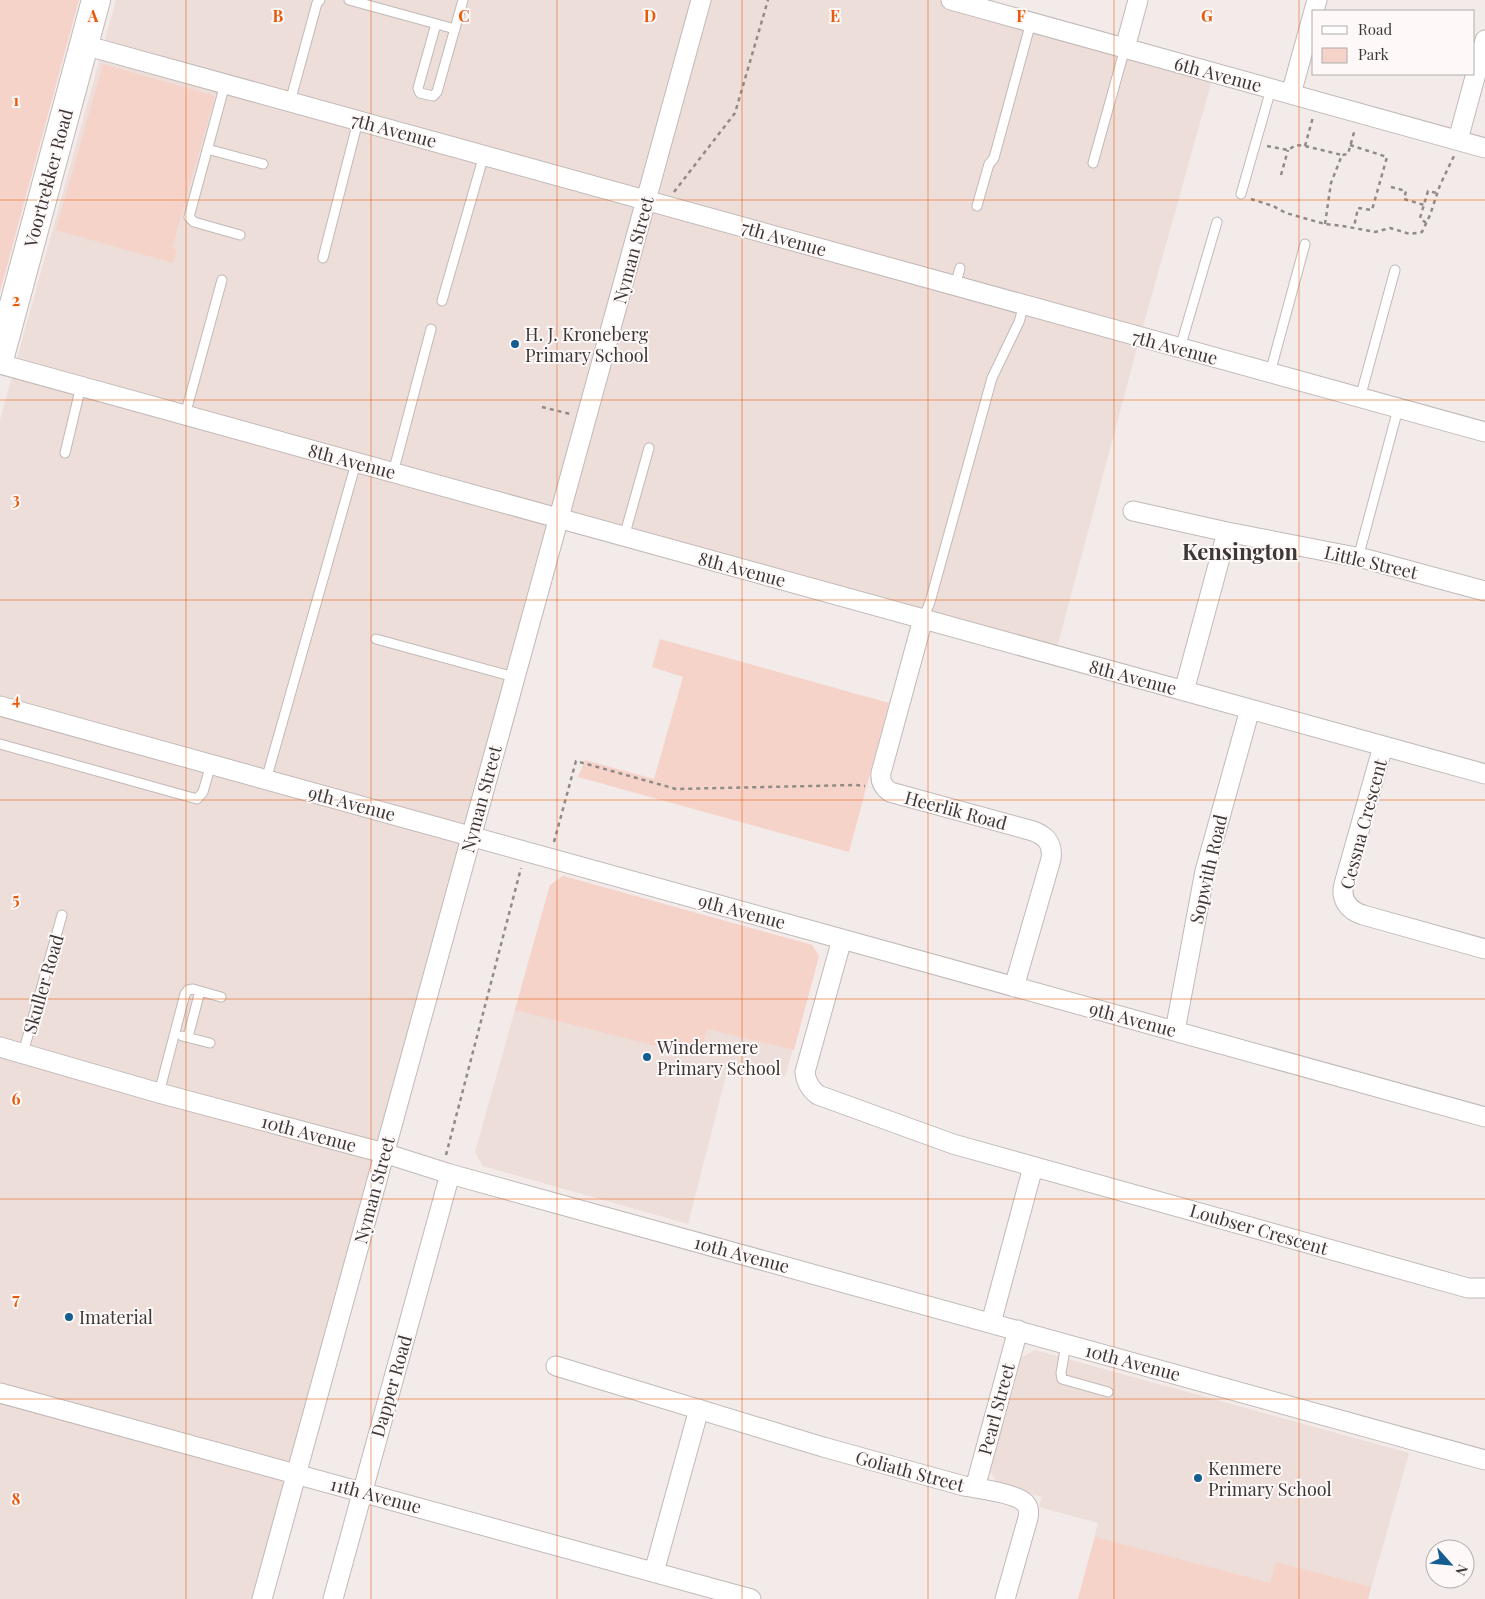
<svg xmlns="http://www.w3.org/2000/svg" width="1485" height="1599" viewBox="0 0 1485 1599" font-family="'Playfair Display',serif">
	<rect width="100%" height="100%" fill="#f3ebe9"/>
	<path fill="#edded9" d="M 116,0 L 951,0 L 1214,73 L 1140,337 L 1055,655 L 558,518 L 262,1599 L 0,1599 L 0,420 Z
		M 563,876 L 812,945 L 819,956 L 785,1077 L 729,1064 L 688,1224 L 483,1166 L 475,1152 L 550,885 Z
		M 1035,1350 L 1409,1453 L 1368,1599 L 1078,1599 L 1098,1523 L 1039,1507 L 1042,1497 L 998,1484 L 990,1471 L 1022,1357 Z"/>
	<path fill="#f6d3c9" d="M 0,0 L 79,0 L 0,292 Z
		M 103,64 L 215,96 L 172,248 L 177,250 L 173,263 L 56,230 Z
		M 660,639 L 889,703 L 849,852 L 578,777 L 585,760 L 654,779 L 683,677 L 652,667 Z
		M 563,876 L 812,945 L 819,956 L 794,1050 L 707,1029 L 699,1057 L 515,1010 L 550,885 Z
		M 1095,1537 L 1270,1583 L 1276,1562 L 1371,1587 L 1368,1599 L 1078,1599 Z"/>
	<g fill="none" stroke-linecap="round" stroke-linejoin="round">
		<defs>
			<path id="lane" d="M 349,0 L 455,29
				M 436,24 L 418,88 L 420,93 L 433,96 L 437,92 L 463,0
				M 225,84 L 189,217 L 194,222 L 240,235
				M 290,102 L 317,3 L 320,0
				M 207,149 L 263,164
				M 1093,163 L 1125,48
				M 1241,194 L 1271,89
				M 977,206 L 989,164 L 994,158 L 1031,22
				M 323,258 L 358,121
				M 955,286 L 960,268
				M 442,301 L 484,155
				M 1180,348 L 1217,222
				M 1270,373 L 1305,244
				M 1360,398 L 1395,270
				M 185,415 L 222,280
				M 65,453 L 81,386
				M 393,473 L 431,329
				M 624,537 L 649,448
				M 1358,558 L 1398,409
				M 923,619 L 930,602 L 992,378 L 1019,322 L 1024,305
				M 376,639 L 514,677
				M 0,744 L 197,799 L 203,792 L 211,764
				M 266,780 L 356,463
				M 182,1036 L 210,1043
				M 188,1037 L 200,991
				M 23,1053 L 62,915
				M 159,1093 L 185,994 L 188,990 L 193,989 L 221,997
				M 1066,1344 L 1061,1373 L 1062,1379 L 1108,1392"/>
			<path id="street" d="M 951,0 L 1485,148
				M 84,45 L 1485,432
				M 1125,48 L 1138,0
				M 1291,94 L 1317,0
				M 1458,140 L 1485,40
				M 0,364 L 1485,774
				M 1133,511 L 1227,532 L 1366,559 L 1485,591
				M 923,619 L 881,773 C 880,782 883,787 890,792 L 1033,831 C 1047,836 1053,845 1051,859 L 1014,987
				M 1184,691 L 1227,532
				M 0,706 L 1485,1117
				M 1383,746 L 1344,884 C 1340,899 1348,910 1363,915 L 1485,949
				M 842,939 L 805,1072 C 806,1082 810,1089 818,1095 L 953,1144 L 1468,1288 L 1485,1288
				M 1175,1031 L 1205,871 L 1250,709
				M 0,1047 L 159,1093 L 384,1153 L 450,1174 L 1485,1460
				M 991,1323 L 1033,1167
				M 556,1366 L 823,1447 L 964,1486 C 977,1488 1017,1494 1025,1503 C 1029,1507 1029,1513 1028,1518 L 1005,1599
				M 0,1393 L 751,1599
				M 975,1488 L 1018,1330
				M 654,1572 L 699,1409
				M 262,1599 L 701,0
				M 333,1599 L 450,1174"/>
			<path id="primary" d="M 0,356 L 96,0"/>
		</defs>
		<use href="#lane" stroke="#c1b9b7" stroke-width="11"/>
		<use href="#street" stroke="#c1b9b7" stroke-width="21"/>
		<use href="#primary" stroke="#c1b9b7" stroke-width="30"/>
		<path stroke="#908a89" stroke-width="2.5" stroke-dasharray="4 4" stroke-linecap="butt" d="M 1350,145 L 1387,157 L 1372,210 L 1358,208 L 1354,227
			M 1267,146 L 1288,150 L 1296,145 L 1305,146 L 1342,155
			M 1305,146 L 1313,117
			M 1281,175 L 1288,150
			M 1391,187 L 1406,191 L 1404,199 L 1424,205
			M 674,192 L 735,113 L 768,0
			M 1251,199 L 1273,206 L 1286,213 L 1325,224 L 1343,226 L 1375,232 L 1390,228 L 1410,234 L 1422,232 L 1430,215 L 1440,185 L 1454,156
			M 1426,223 L 1420,218 L 1428,191 L 1437,193
			M 1325,224 L 1331,183 L 1342,155 L 1348,154 L 1355,129
			M 542,407 L 570,414
			M 554,842 L 576,761 L 676,789 L 856,785 L 865,786
			M 446,1155 L 521,868"/>
		<use href="#lane" stroke="#fff" stroke-width="9"/>
		<use href="#street" stroke="#fff" stroke-width="19"/>
		<use href="#primary" stroke="#fff" stroke-width="28"/>
	</g>
	<path fill="none" stroke="#e8590c" stroke-width="1" stroke-opacity="0.55" d="M 186,0 L 186,1599M 371,0 L 371,1599M 557,0 L 557,1599M 742,0 L 742,1599M 928,0 L 928,1599M 1114,0 L 1114,1599M 1299,0 L 1299,1599M 0,200 L 1485,200M 0,400 L 1485,400M 0,600 L 1485,600M 0,800 L 1485,800M 0,999 L 1485,999M 0,1199 L 1485,1199M 0,1399 L 1485,1399"/>
	<g fill="#145d91" stroke="#fef9f8" stroke-width="2">
		<circle cx="515" cy="344" r="5"/>
		<circle cx="647" cy="1057" r="5"/>
		<circle cx="69" cy="1317" r="5"/>
		<circle cx="1198" cy="1478" r="5"/>
	</g>
	<g text-anchor="middle" dominant-baseline="central" stroke-width="4" stroke-linejoin="round" paint-order="stroke">
		<g font-size="18" fill="#3b3837" stroke="#fef9f8">
			<text transform="translate(1218 74) rotate(15)">6th Avenue</text>
			<text transform="translate(394 130) rotate(15)">7th Avenue</text>
			<text transform="translate(48 178) rotate(-75)">Voortrekker Road</text>
			<text transform="translate(784 238) rotate(16)">7th Avenue</text>
			<text transform="translate(633 250) rotate(-75)">Nyman Street</text>
			<text transform="translate(1175 347) rotate(15)">7th Avenue</text>
			<text transform="translate(352 461) rotate(15)">8th Avenue</text>
			<text transform="translate(1371 562) rotate(13)">Little Street</text>
			<text transform="translate(742 569) rotate(15)">8th Avenue</text>
			<text transform="translate(1133 677) rotate(15)">8th Avenue</text>
			<text transform="translate(481 799) rotate(-75)">Nyman Street</text>
			<text transform="translate(352 803) rotate(15)">9th Avenue</text>
			<text transform="translate(956 810) rotate(15)">Heerlik Road</text>
			<text transform="translate(1363 824) rotate(-75)">Cessna Crescent</text>
			<text transform="translate(1208 869) rotate(-77)">Sopwith Road</text>
			<text transform="translate(742 911) rotate(15)">9th Avenue</text>
			<text transform="translate(43 984) rotate(-74)">Skuller Road</text>
			<text transform="translate(1133 1019) rotate(15)">9th Avenue</text>
			<text transform="translate(309 1133) rotate(15)">10th Avenue</text>
			<text transform="translate(374 1190) rotate(-75)">Nyman Street</text>
			<text transform="translate(1259 1229) rotate(16)">Loubser Crescent</text>
			<text transform="translate(742 1254) rotate(15)">10th Avenue</text>
			<text transform="translate(1133 1362) rotate(15)">10th Avenue</text>
			<text transform="translate(391 1386) rotate(-74)">Dapper Road</text>
			<text transform="translate(996 1409) rotate(-75)">Pearl Street</text>
			<text transform="translate(910 1471) rotate(15)">Goliath Street</text>
			<text transform="translate(376 1495) rotate(15)">11th Avenue</text>
		</g>
		<g font-size="18" fill="#3b3837" stroke="#fef9f8" text-anchor="start">
			<text x="525" y="334">H. J. Kroneberg<tspan x="525" dy="21">Primary School</tspan></text>
			<text x="657" y="1047">Windermere<tspan x="657" dy="21">Primary School</tspan></text>
			<text x="79" y="1317">Imaterial</text>
			<text x="1208" y="1468">Kenmere<tspan x="1208" dy="21">Primary School</tspan></text>
		</g>
		<g font-size="22" font-weight="bold" fill="#3b3837" stroke="#fef9f8">
			<text x="1240" y="551">Kensington</text>
		</g>
	</g>
	<g font-size="16" text-anchor="middle" font-weight="bold" fill="#e8590c" stroke="#fef9f8" stroke-width="4" stroke-linejoin="round" paint-order="stroke">
		<text x="93" y="22">A</text>
		<text x="278" y="22">B</text>
		<text x="464" y="22">C</text>
		<text x="650" y="22">D</text>
		<text x="835" y="22">E</text>
		<text x="1021" y="22">F</text>
		<text x="1207" y="22">G</text>
		<text x="16" y="106">1</text>
		<text x="16" y="306">2</text>
		<text x="16" y="505">3</text>
		<text x="16" y="705">4</text>
		<text x="16" y="905">5</text>
		<text x="16" y="1105">6</text>
		<text x="16" y="1305">7</text>
		<text x="16" y="1505">8</text>
	</g>
	<rect x="1312" y="10" width="162" height="65" fill="#fef9f8" stroke="#b0acab"/>
	<rect x="1322" y="26" width="25" height="8" fill="#ffffff" stroke="#b0acab"/>
	<text x="1358" y="35" font-size="15" fill="#3b3837">Road</text>
	<rect x="1322" y="48" width="25" height="15" fill="#f6d3c9" stroke="#b0acab"/>
	<text x="1358" y="60" font-size="15" fill="#3b3837">Park</text>
	<g transform="translate(1450 1564) rotate(117)"><circle r="24" fill="#fef9f8" stroke="#b0acab"/>
	<path d="M0-4L9 19L0 12L-9 19Z" fill="#145d91"/>
	<text y="-8" font-size="14" font-weight="bold" text-anchor="middle" fill="#3b3837">N</text>
	</g>
</svg>
